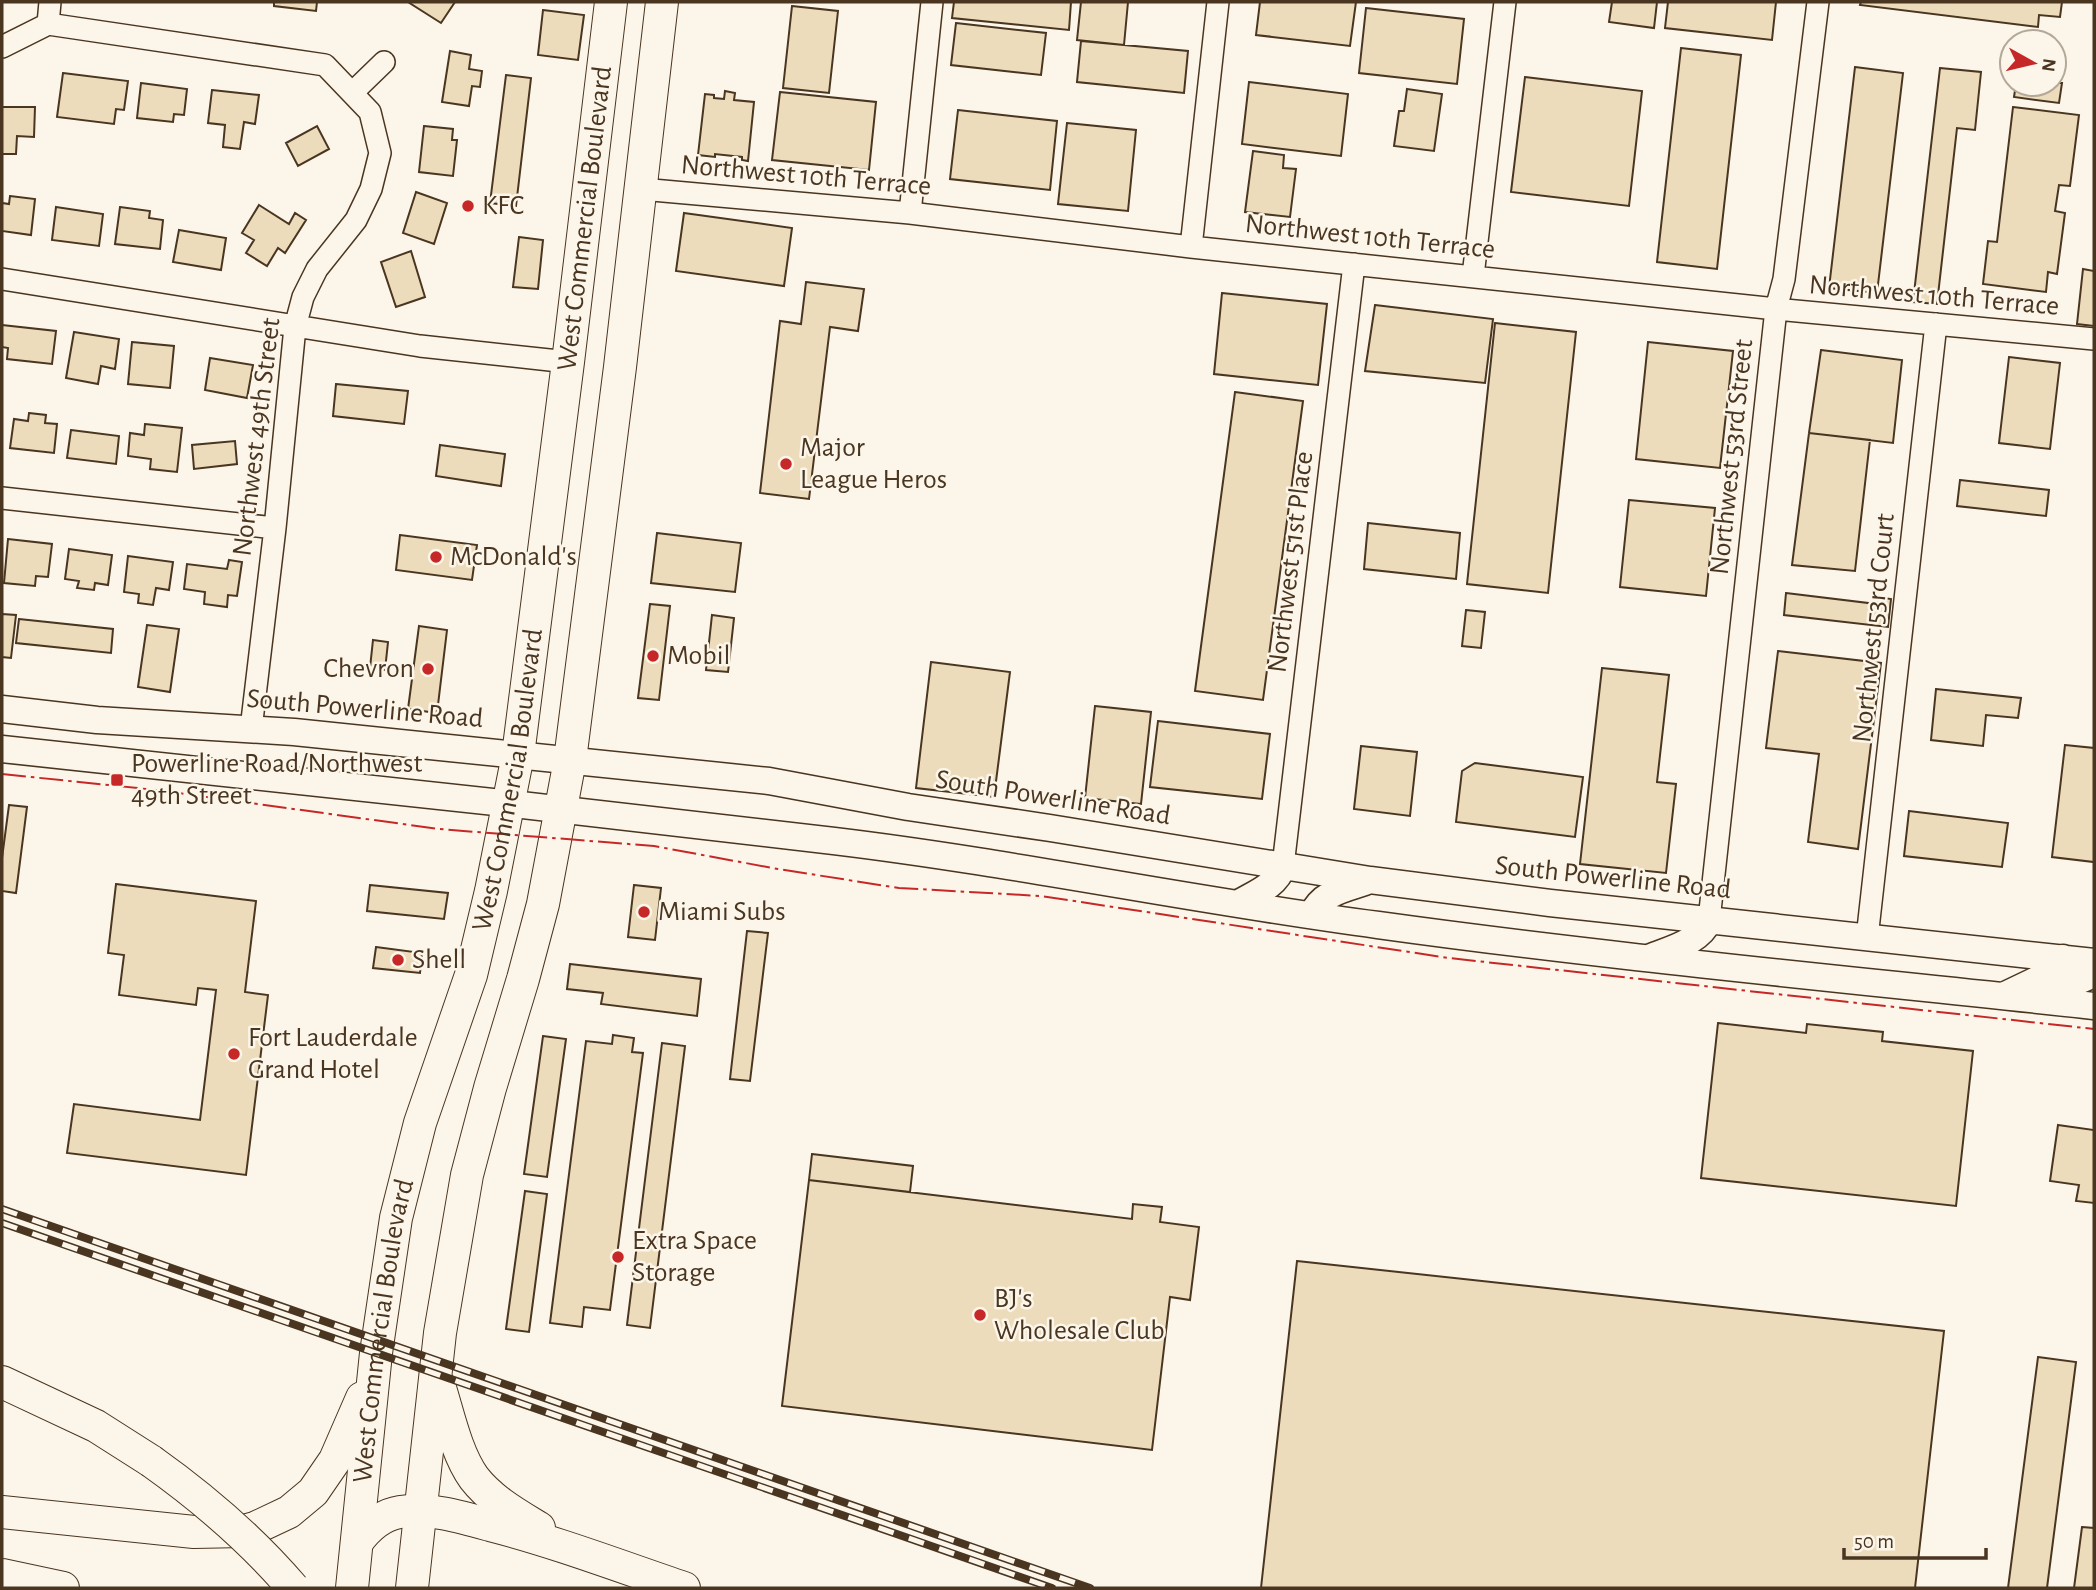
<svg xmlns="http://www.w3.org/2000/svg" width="2096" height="1590" viewBox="0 0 2096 1590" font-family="'Alegreya Sans',sans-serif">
	<rect width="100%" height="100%" fill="#fbf6e9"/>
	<path fill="#ecdcbc" stroke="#4a3520" stroke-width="2" d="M 274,2 L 317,2 L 316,11 L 274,6 Z
		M 408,2 L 455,2 L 441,23 Z
		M 954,2 L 1071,2 L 1069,30 L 952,18 Z
		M 1081,2 L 1128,2 L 1124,45 L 1077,40 Z
		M 1260,2 L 1356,2 L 1350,46 L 1256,35 Z
		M 1612,2 L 1657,2 L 1654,28 L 1609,22 Z
		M 1668,2 L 1776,2 L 1772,40 L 1665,28 Z
		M 1861,2 L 2062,2 L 2060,17 L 2039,15 L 2038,27 L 1860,5 Z
		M 792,6 L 838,11 L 829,93 L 783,88 Z
		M 1366,8 L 1464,19 L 1457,84 L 1359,73 Z
		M 543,10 L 584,15 L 578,60 L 538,55 Z
		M 956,23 L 1046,33 L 1041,75 L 951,65 Z
		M 1081,41 L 1188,51 L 1184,93 L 1077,82 Z
		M 1681,48 L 1741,55 L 1717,269 L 1657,262 Z
		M 450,51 L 471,55 L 469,69 L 482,71 L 480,87 L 472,86 L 469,106 L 442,102 Z
		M 1855,67 L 1903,73 L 1877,293 L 1829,288 Z
		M 1940,68 L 1981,72 L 1975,130 L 1957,128 L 1937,304 L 1913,302 Z
		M 63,73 L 128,81 L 124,110 L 116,109 L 114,124 L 57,117 Z
		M 506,75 L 531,78 L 516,206 L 490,203 Z
		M 1525,77 L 1642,91 L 1629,206 L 1511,192 Z
		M 1249,82 L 1348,94 L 1341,156 L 1242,144 Z
		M 141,83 L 187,89 L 184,115 L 174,114 L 173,122 L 137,118 Z
		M 2054,83 L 2062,83 L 2059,103 L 2014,97 L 2016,84 L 2054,84 Z
		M 1407,89 L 1442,94 L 1434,151 L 1394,146 L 1399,111 L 1404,111 Z
		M 212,90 L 259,95 L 255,124 L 244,122 L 240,149 L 223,147 L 225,125 L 208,123 Z
		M 725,91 L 735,93 L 734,100 L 754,102 L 748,161 L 742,160 L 742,157 L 715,154 L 715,157 L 698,155 L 705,94 L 714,95 L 714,98 L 724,99 Z
		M 780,92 L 876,102 L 869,170 L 772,160 Z
		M 2,107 L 35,107 L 34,137 L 17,136 L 16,154 L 2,154 Z
		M 2013,107 L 2079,115 L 2070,186 L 2059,185 L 2055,211 L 2065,213 L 2057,274 L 2048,272 L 2046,292 L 1983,284 L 1988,241 L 1997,242 Z
		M 958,110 L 1057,121 L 1050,190 L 950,179 Z
		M 1067,123 L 1136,130 L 1128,211 L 1058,204 Z
		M 317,126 L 329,149 L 298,166 L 286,143 Z
		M 424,126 L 453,129 L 452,140 L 457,140 L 453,176 L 419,172 Z
		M 1253,151 L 1284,155 L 1283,168 L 1296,169 L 1290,217 L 1245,212 Z
		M 416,192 L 447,203 L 434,244 L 403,233 Z
		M 10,196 L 35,199 L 31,235 L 2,231 L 2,203 L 9,204 Z
		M 259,205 L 289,224 L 295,213 L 306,220 L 285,253 L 278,248 L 267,266 L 246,253 L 254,240 L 242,233 Z
		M 56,207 L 103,214 L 99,246 L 52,240 Z
		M 120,207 L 150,211 L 149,218 L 163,220 L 160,249 L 115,244 Z
		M 684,213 L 792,228 L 784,286 L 676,271 Z
		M 179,230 L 226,238 L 221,270 L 173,262 Z
		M 519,237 L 543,240 L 538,289 L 513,287 Z
		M 411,251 L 425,297 L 396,307 L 381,262 Z
		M 2083,269 L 2094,271 L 2094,326 L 2077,324 Z
		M 806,282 L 864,289 L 858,331 L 830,327 L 809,499 L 760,493 L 780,321 L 801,324 Z
		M 1222,293 L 1327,304 L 1318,385 L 1214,374 Z
		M 1375,305 L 1493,319 L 1485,383 L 1365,371 Z
		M 1495,323 L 1576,332 L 1548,593 L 1467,584 Z
		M 2,325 L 56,331 L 52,364 L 7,359 L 8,348 L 2,347 Z
		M 74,332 L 119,339 L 115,369 L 101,366 L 98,384 L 66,378 Z
		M 132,342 L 174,346 L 170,388 L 128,384 Z
		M 1648,342 L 1733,351 L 1720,468 L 1636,459 Z
		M 1821,350 L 1902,360 L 1893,443 L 1809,433 Z
		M 2009,357 L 2060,363 L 2050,449 L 1999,443 Z
		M 210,358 L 253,365 L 247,398 L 205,390 Z
		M 336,384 L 408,391 L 404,424 L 333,416 Z
		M 1235,392 L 1303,401 L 1263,700 L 1195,691 Z
		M 29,413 L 46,415 L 45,423 L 57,424 L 54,453 L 10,448 L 14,419 L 28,421 Z
		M 145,424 L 182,428 L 177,472 L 150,469 L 151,459 L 128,456 L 130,433 L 144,435 Z
		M 71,430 L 119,436 L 116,464 L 67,458 Z
		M 1809,433 L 1870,440 L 1855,571 L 1792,565 Z
		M 235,441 L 237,464 L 194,469 L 192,445 Z
		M 440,445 L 505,454 L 501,486 L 436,476 Z
		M 1960,480 L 2049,490 L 2046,516 L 1957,506 Z
		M 1629,500 L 1715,508 L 1706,596 L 1620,587 Z
		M 1368,523 L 1460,533 L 1456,579 L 1364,569 Z
		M 657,533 L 741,543 L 735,592 L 651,583 Z
		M 400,535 L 477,545 L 472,580 L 396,570 Z
		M 8,539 L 52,544 L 48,577 L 36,576 L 35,586 L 4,583 Z
		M 69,549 L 112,555 L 108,585 L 95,583 L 94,590 L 77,588 L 79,581 L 65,579 Z
		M 128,556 L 173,562 L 169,590 L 156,588 L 153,605 L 138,603 L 139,594 L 124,592 Z
		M 229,560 L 242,562 L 237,596 L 228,595 L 227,607 L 204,604 L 205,592 L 184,589 L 187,564 L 227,569 Z
		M 1786,593 L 1877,604 L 1877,597 L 1891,599 L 1888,627 L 1784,615 Z
		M 650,604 L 670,606 L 659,700 L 638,698 Z
		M 1466,610 L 1485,612 L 1481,648 L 1462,646 Z
		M 2,614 L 16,615 L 11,658 L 2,657 Z
		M 712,615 L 734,618 L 728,672 L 706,670 Z
		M 19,619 L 113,629 L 111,653 L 16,643 Z
		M 147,625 L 179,629 L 170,692 L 138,687 Z
		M 419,626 L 447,630 L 437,713 L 408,709 Z
		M 373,640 L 388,642 L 385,670 L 370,668 Z
		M 1778,651 L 1881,663 L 1858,849 L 1808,842 L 1819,754 L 1766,748 Z
		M 931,662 L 1010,672 L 994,797 L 916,788 Z
		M 1602,668 L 1669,675 L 1657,782 L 1676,784 L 1666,873 L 1580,864 Z
		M 1936,689 L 2021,698 L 2018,718 L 1986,715 L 1983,746 L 1931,740 Z
		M 1095,706 L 1151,712 L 1141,804 L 1085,798 Z
		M 1158,721 L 1270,734 L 1262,799 L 1150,787 Z
		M 2065,745 L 2094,748 L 2094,862 L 2052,857 Z
		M 1361,746 L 1417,752 L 1410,816 L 1354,809 Z
		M 1475,763 L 1583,777 L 1575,837 L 1456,822 L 1462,771 Z
		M 9,805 L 27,807 L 16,893 L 2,891 L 2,858 Z
		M 1909,811 L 2008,823 L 2002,867 L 1904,856 Z
		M 116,884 L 256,901 L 245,992 L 268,995 L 246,1175 L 67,1153 L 74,1104 L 200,1120 L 216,990 L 198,988 L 196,1005 L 119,995 L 124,955 L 108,953 Z
		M 370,885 L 448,893 L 444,919 L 367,911 Z
		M 634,885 L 661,888 L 655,940 L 628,937 Z
		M 747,931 L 768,933 L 750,1081 L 730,1079 Z
		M 376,947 L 422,953 L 420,973 L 373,968 Z
		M 570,964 L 701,979 L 697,1016 L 601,1004 L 603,993 L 567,989 Z
		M 1718,1023 L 1806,1033 L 1807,1024 L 1883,1032 L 1882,1041 L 1973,1051 L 1956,1206 L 1701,1178 Z
		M 613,1035 L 634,1038 L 632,1052 L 643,1053 L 610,1310 L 584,1307 L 582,1327 L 550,1323 L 586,1041 L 612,1044 Z
		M 543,1036 L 566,1039 L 547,1177 L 524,1174 Z
		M 662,1043 L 685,1046 L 650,1328 L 627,1325 Z
		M 2058,1125 L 2094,1130 L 2094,1203 L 2076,1201 L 2079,1185 L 2050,1181 Z
		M 812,1154 L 913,1166 L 910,1192 L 809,1180 Z
		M 809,1180 L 1132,1219 L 1133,1204 L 1162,1207 L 1160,1222 L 1199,1227 L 1190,1300 L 1170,1297 L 1152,1450 L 782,1406 Z
		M 525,1191 L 547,1194 L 529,1332 L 506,1329 Z
		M 1297,1261 L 1944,1331 L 1915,1588 L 1261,1588 Z
		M 2038,1357 L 2076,1362 L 2047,1588 L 2008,1588 Z
		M 2082,1527 L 2094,1528 L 2094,1588 L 2074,1588 Z"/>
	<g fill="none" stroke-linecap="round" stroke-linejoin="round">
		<defs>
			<path id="minor" d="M 48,24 L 50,2
				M 2,47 L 48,24 L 325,65 L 370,112 L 380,153 L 371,189 L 356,220 L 317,269 L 303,297 L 295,327 L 275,528 L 251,729
				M 352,93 L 384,62
				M 641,189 L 910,213 L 1191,247 L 1776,309 L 2094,339
				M 910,213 L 932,2
				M 1191,247 L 1218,2
				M 1473,276 L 1505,2
				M 2,279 L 420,346 L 568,362
				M 2,498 L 275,528
				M 1283,866 L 1354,264
				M 1709,920 L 1776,309 L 1784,279 L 1818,2
				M 1867,938 L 1936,324"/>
			<path id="major" d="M 2,709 L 97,720 L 294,732 L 769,781 L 908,807 L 1050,828 L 1370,880 L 1550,903 L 2094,962
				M 2,749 C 279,778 557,808 834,841 C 1016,863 1196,901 1378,925 C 1616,958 1856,980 2094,1006
				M 1239,903 C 1256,893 1276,886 1283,866
				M 1312,915 C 1321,893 1344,889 1365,882
				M 1651,957 C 1671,949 1700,942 1709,920
				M 2003,996 L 2045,976 L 2063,958
				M 2051,1001 L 2069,985 L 2094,974"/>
			<g id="highway">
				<path d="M 2,1382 L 96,1426 L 151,1461"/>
				<path d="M 439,1385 C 448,1413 456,1453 474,1478 C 491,1500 516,1514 539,1528"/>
				<path d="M 2,1512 L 194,1532 L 244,1531 L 255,1528 L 289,1512 L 313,1492 L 335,1460 L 362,1398"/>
				<path d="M 357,1542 C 368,1527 381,1515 400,1512 C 428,1507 462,1517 490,1525 C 556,1542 619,1566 684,1588"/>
				<path d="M 2,1575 L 63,1588"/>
				<path id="s1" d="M 352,1588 L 376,1353 L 396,1218 L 420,1123 L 471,975 L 491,891 L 518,755 L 568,362 L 611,2"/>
				<path d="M 412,1588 L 440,1333 L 467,1175 L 490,1088 L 523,979 L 543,904 L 570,760 L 620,367 L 662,2"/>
			</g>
		</defs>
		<use href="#minor" stroke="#4a3520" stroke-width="24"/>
		<use href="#major" stroke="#4a3520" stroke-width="29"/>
		<use href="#highway" stroke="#4a3520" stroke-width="34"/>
		<use href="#minor" stroke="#fbf6e9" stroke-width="21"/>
		<use href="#major" stroke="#fbf6e9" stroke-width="26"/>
		<use href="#highway" stroke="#fbf6e9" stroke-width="32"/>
		<defs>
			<path id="rail" d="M 2,1209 L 1090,1588
				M 2,1223 L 1052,1588"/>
		</defs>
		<use href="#rail" stroke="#4a3520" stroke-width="8"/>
		<use href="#rail" stroke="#fbf6e9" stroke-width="5" stroke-dasharray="16" stroke-linecap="butt"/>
		<defs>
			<path id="highway-bridge" d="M 151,1461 C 203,1498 252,1540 293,1588"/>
		</defs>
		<use href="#highway-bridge" stroke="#4a3520" stroke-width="34" stroke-linecap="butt"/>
		<use href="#highway-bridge" stroke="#fbf6e9" stroke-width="32"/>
		<path stroke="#c62828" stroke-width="2" stroke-dasharray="24 5 3.5 5" stroke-linecap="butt" d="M 2,774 L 156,790 L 439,829 L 654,846 L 778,869 L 899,888 L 1041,896 L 1449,958 L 2094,1029"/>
	</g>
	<g fill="#c62828" stroke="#fbf6e9" stroke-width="2.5">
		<circle cx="468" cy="206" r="7"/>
		<circle cx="786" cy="464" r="7"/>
		<circle cx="436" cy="557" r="7"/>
		<circle cx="653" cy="656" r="7"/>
		<circle cx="428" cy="669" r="7"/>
		<rect x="110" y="773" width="14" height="14" rx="3.5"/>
		<circle cx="644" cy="912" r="7"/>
		<circle cx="398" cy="960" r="7"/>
		<circle cx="234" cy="1054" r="7"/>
		<circle cx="618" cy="1257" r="7"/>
		<circle cx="980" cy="1315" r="7"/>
	</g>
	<g text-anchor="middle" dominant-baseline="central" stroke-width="5" stroke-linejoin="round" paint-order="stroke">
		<g font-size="28" fill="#4a3520" stroke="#fbf6e9">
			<text transform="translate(806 176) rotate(5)">Northwest 10th Terrace</text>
			<text stroke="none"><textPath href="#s1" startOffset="1393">West Commercial Boulevard</textPath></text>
			<text transform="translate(1370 237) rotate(6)">Northwest 10th Terrace</text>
			<text transform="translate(1934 296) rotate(5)">Northwest 10th Terrace</text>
			<text transform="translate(257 437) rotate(-83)">Northwest 49th Street</text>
			<text transform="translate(1732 457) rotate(-84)">Northwest 53rd Street</text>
			<text transform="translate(1291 562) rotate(-83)">Northwest 51st Place</text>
			<text transform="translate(1874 628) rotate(-84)">Northwest 53rd Court</text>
			<text transform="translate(365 709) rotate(5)">South Powerline Road</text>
			<text stroke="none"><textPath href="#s1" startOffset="826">West Commercial Boulevard</textPath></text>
			<text transform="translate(1053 798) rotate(9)">South Powerline Road</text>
			<text transform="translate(1613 878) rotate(6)">South Powerline Road</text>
			<text stroke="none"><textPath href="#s1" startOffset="259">West Commercial Boulevard</textPath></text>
		</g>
		<g font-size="28" fill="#4a3520" stroke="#fbf6e9" text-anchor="start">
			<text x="482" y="206">KFC</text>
			<text x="800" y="448">Major<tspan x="800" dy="32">League Heros</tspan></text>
			<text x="450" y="557">McDonald's</text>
			<text x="667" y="656">Mobil</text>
			<text x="414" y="669" text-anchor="end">Chevron</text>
			<text x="131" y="764">Powerline Road/Northwest<tspan x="131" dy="32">49th Street</tspan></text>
			<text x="658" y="912">Miami Subs</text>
			<text x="412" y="960">Shell</text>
			<text x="248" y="1038">Fort Lauderdale<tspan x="248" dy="32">Grand Hotel</tspan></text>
			<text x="632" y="1241">Extra Space<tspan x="632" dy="32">Storage</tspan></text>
			<text x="994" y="1299">BJ's<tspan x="994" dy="32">Wholesale Club</tspan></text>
		</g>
	</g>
	<rect width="2096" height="1590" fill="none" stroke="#4a3520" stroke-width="7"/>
	<g transform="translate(2033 63) rotate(98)"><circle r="33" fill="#fbf6e9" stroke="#b4a999" stroke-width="2"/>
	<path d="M0-5L12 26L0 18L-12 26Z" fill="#c62828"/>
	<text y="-10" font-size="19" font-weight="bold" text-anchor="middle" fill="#4a3520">N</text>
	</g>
	<path d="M1844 1548v10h142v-10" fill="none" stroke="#4a3520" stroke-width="3.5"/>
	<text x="1854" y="1548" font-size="21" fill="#4a3520" stroke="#fbf6e9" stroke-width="5" paint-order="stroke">50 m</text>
</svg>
